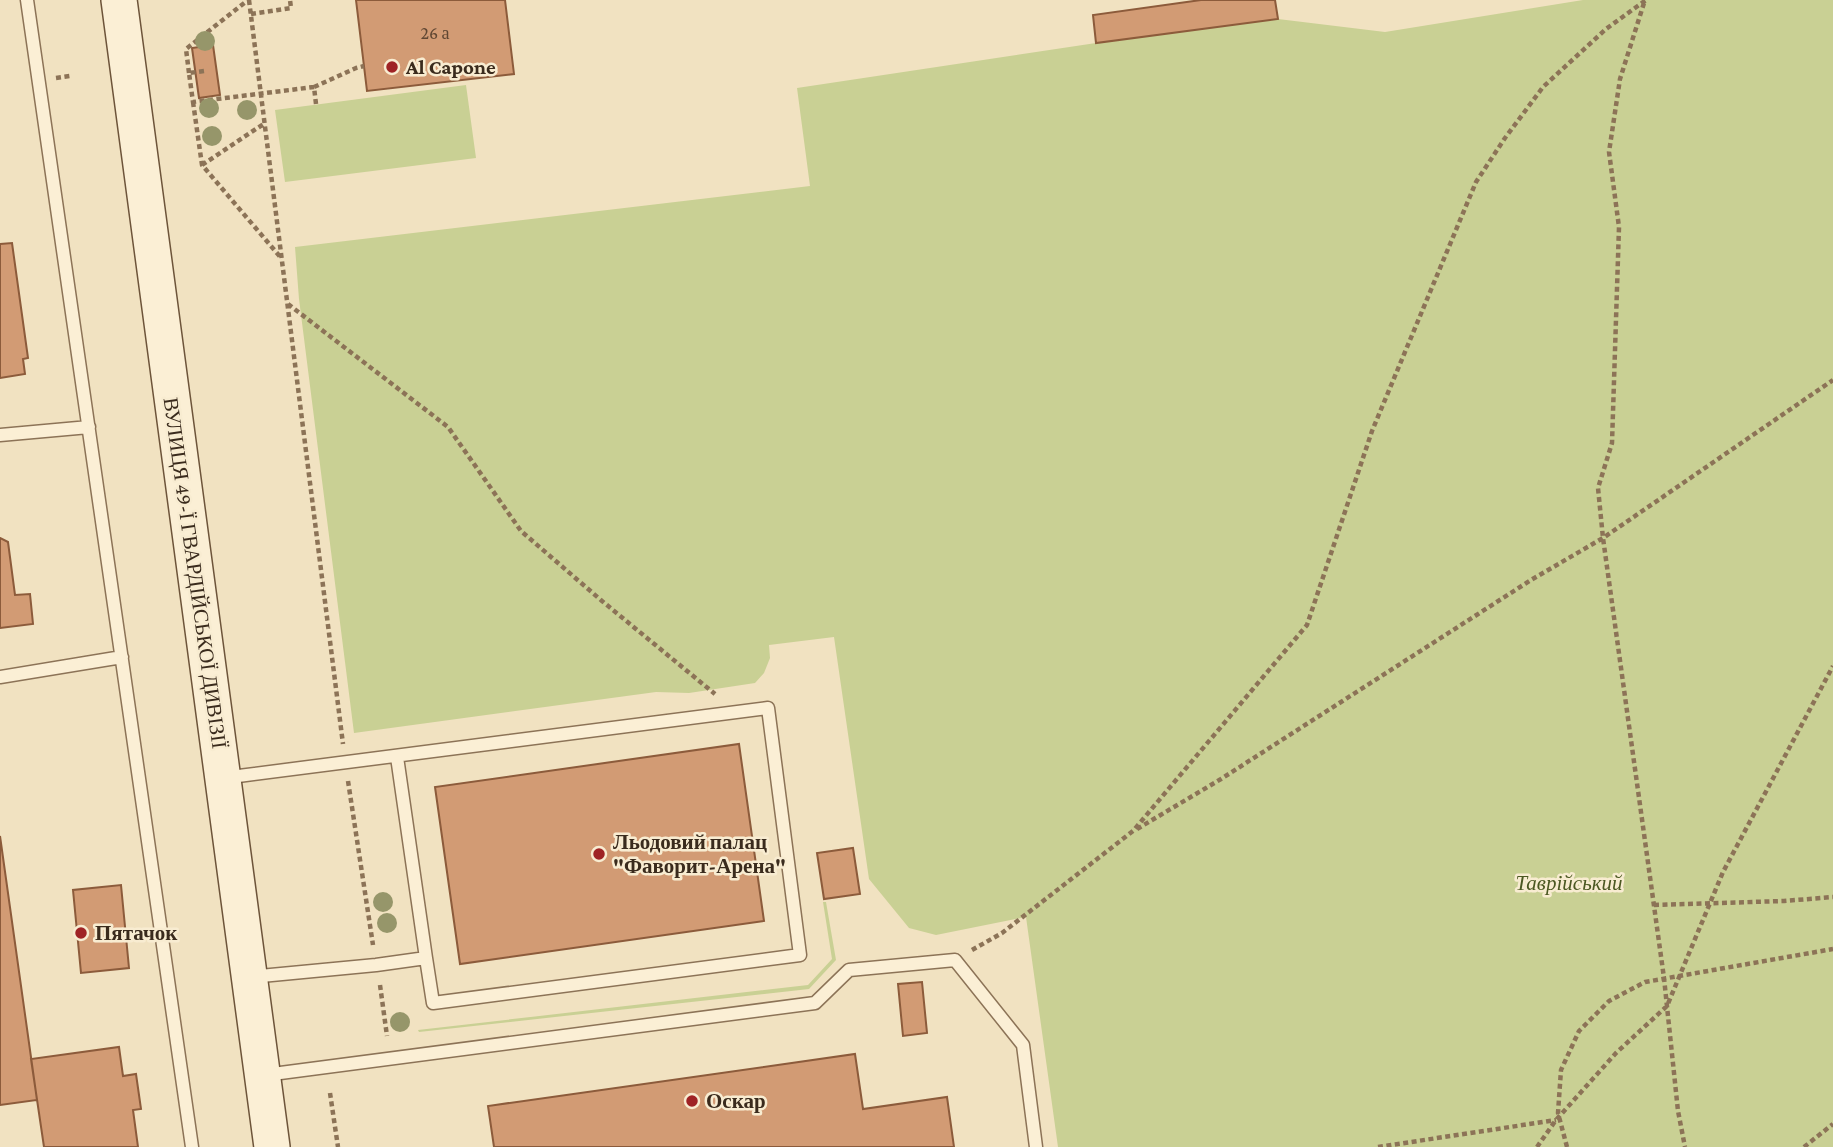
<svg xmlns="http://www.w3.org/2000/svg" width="1833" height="1147" viewBox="0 0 1833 1147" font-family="'Crimson Pro',serif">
	<rect width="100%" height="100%" fill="#f1e2c1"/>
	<path fill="#c9d094" d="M 1583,0 L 1833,0 L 1833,1147 L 1058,1147 L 1026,917 L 936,935 L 909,928 L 869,879 L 834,637 L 769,645 L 770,658 L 764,673 L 755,683 L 689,693 L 656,692 L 354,733 L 299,299 L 295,247 L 810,186 L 797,88 L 1096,43 L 1278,19 L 1385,32 Z
		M 466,85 L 476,158 L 285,182 L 275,110 Z
		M 823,902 L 826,902 L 836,960 L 809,989 L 419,1032 L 418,1030 L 808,985 L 832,959 Z"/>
	<path fill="#d29b74" stroke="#8c5b3b" stroke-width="2" d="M 356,0 L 505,0 L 514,74 L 367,91 Z
		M 1201,0 L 1275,0 L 1278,19 L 1096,43 L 1093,15 Z
		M 213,45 L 220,95 L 199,98 L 192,48 Z
		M 12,243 L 28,358 L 23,359 L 25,374 L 0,378 L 0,244 Z
		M 0,538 L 8,542 L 15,595 L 30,594 L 33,624 L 0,628 Z
		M 739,744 L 764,921 L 460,964 L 435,787 Z
		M 0,836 L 37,1100 L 0,1105 Z
		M 853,848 L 860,894 L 824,899 L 817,853 Z
		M 121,885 L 129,968 L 81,973 L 73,890 Z
		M 922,982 L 927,1033 L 903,1036 L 898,984 Z
		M 119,1047 L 123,1076 L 136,1074 L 141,1109 L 133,1110 L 138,1147 L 44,1147 L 31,1059 Z
		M 855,1054 L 863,1109 L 947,1097 L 954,1147 L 494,1147 L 488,1106 Z"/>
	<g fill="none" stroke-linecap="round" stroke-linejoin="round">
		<defs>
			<path id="lane" d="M 27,0 L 192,1147
				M 0,435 L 89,427
				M 0,677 L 122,657
				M 397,757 L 426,958
				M 223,778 L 768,708 L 800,955 L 433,1003 L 426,958 L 376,965 L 250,977
				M 265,1075 L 815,1003 L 849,970 L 955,960 L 1023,1045 L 1036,1147"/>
			<path id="secondary" d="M 119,0 L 272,1147"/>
		</defs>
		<use href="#lane" stroke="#8c7357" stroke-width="15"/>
		<use href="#secondary" stroke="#6d543a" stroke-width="38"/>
		<path stroke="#8c7357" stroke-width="4.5" stroke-dasharray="5 3.5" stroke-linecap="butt" d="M 249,0 L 343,744
			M 1644,3 L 1620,79 L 1609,152 L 1619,227 L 1612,443 L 1598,488 L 1603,538 L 1664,978 L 1678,1111 L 1685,1147
			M 251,14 L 291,8 L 290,0
			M 204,71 L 189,73 L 193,102 L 314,87 L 316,104
			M 189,73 L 186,49 L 248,0
			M 56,78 L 70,76
			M 314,87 L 356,68 L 364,66
			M 193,102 L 202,165 L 282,259
			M 202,165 L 265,123
			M 288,304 L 448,427 L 521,531 L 602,601 L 715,694
			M 348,781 L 373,945
			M 1137,829 L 1221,779 L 1531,580 L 1603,538 L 1833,380
			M 1654,905 L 1784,901 L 1833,897
			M 972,950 L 1002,933 L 1133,831 L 1307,625 L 1372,431 L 1476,182 L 1505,138 L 1543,87 L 1606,29 L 1646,0
			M 380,985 L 387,1036
			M 330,1093 L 338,1147
			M 1378,1147 L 1556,1120
			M 1537,1147 L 1556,1120 L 1616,1053 L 1667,1006 L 1723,872 L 1833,666
			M 1567,1147 L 1558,1113 L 1561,1070 L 1579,1031 L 1609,1001 L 1645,982 L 1833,949
			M 1804,1147 L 1833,1124"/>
		<use href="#lane" stroke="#fbefd5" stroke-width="12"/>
		<use href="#secondary" stroke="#fbefd5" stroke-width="35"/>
	</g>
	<g fill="#96966a">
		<circle cx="205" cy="41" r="10"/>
		<circle cx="209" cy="108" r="10"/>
		<circle cx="247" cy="110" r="10"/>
		<circle cx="212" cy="136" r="10"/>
		<circle cx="383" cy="902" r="10"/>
		<circle cx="387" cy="923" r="10"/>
		<circle cx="400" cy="1022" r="10"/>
	</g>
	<g fill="#9f2325" stroke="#f8ecd1" stroke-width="2.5">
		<circle cx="392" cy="67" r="7"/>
		<circle cx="599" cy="854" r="7"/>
		<circle cx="81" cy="933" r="7"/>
		<circle cx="692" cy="1101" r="7"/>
	</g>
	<g text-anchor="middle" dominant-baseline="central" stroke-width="5" stroke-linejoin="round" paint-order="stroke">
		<g font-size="18" fill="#604733">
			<text x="435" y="33">26 а</text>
		</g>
		<g font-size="21" font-weight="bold" fill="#3a2b1d" stroke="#f8ecd1" text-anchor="start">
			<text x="406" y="67">Al Capone</text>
			<text x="613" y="842">Льодовий палац<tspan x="613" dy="24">"Фаворит-Арена"</tspan></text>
			<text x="95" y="933">Пятачок</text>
			<text x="706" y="1101">Оскар</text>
		</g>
		<g font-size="21" fill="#3a2b1d" stroke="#f8ecd1">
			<text transform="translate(195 573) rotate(82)">ВУЛИЦЯ 49-Ї ГВАРДІЙСЬКОЇ ДИВІЗІЇ</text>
		</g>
		<g font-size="21" font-style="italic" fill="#4b5822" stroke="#f8ecd1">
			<text x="1569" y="883">Таврійський</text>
		</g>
	</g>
</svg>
